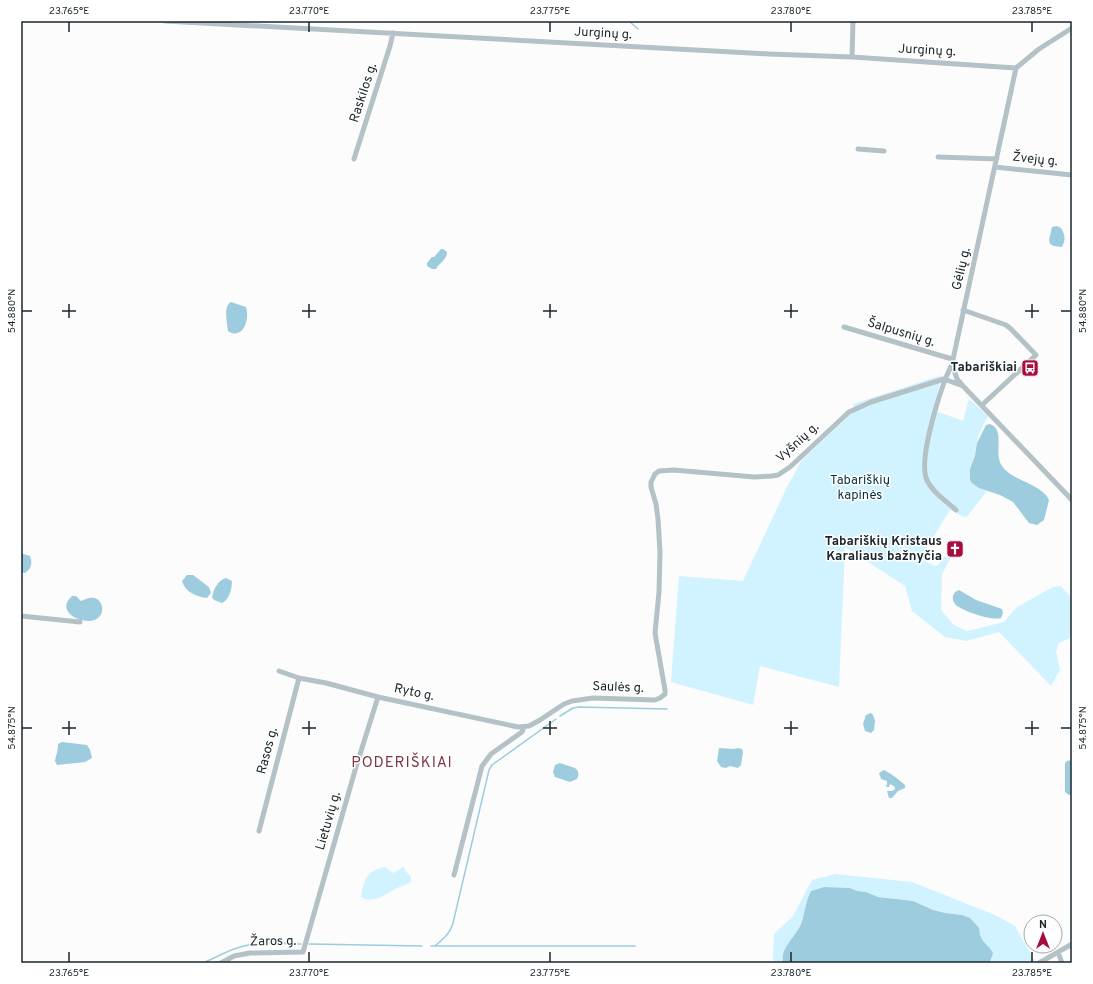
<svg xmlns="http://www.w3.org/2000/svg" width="1093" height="984" viewBox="0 0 1093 984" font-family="Overpass,sans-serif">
	<rect width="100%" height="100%" fill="#fcfcfc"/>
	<path fill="#d1f2ff" d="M 942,375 L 933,410 L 963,421 L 969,399 L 988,416 L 978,436 L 975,456 L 970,469 L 979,488 L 987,491 L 966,518 L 950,510 L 920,559 L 935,566 L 938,565 L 945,556 L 950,559 L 942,574 L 941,610 L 954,625 L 967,631 L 1004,622 L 1017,607 L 1053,587 L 1061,586 L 1072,599 L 1072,637 L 1059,643 L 1056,652 L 1060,670 L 1051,686 L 999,632 L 966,641 L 945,637 L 912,611 L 905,586 L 845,547 L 839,687 L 760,666 L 753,705 L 671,682 L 679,576 L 743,581 L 787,487 L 802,460 L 854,411 L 853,404 Z
		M 385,867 L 393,873 L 404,867 L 406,872 C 411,875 412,877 410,883 C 405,885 399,887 395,889 C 385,895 373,904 361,897 C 364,880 366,871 385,867 Z
		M 835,874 L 912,882 L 995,915 L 1015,926 L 1036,963 L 990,963 L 992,959 L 979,937 L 979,928 L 962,915 L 945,913 L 933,910 L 913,901 L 878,897 L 866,892 L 857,891 L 850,888 L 824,887 L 811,891 C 805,902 805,914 801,924 C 796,938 780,947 783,963 L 776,963 L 773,959 L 774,934 L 793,916 L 812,880 Z"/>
	<path fill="#9dccde" d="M 1057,226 L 1061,228 C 1065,235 1066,239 1062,247 L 1054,246 L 1050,244 L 1049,240 L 1052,227 Z
		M 441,249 L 443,249 L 447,252 C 447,260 439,263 436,269 L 432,269 L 427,266 L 427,263 L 432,257 L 434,257 Z
		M 231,302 L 246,307 C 250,319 243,341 228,331 C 227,322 223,306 231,302 Z
		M 990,424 C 1006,430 993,453 1002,466 C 1012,481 1042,484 1049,500 L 1044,520 L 1037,525 L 1029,523 L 1013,502 L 1000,495 L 979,488 L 972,483 L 970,480 L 970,469 L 975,456 L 977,443 L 986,425 Z
		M 21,553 L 30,556 C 33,563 31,569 25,573 L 21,572 Z
		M 187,575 L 193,575 L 209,587 L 211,593 L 207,598 C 197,597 185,592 182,581 Z
		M 226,578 L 232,581 C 232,589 229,600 222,603 L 214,600 L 212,597 C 214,589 217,581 226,578 Z
		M 959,590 L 976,600 L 1002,609 L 1003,613 L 1001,618 C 992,621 961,611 955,604 C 952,600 952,596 955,592 Z
		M 72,596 L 76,596 L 81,601 C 84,600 87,598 90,598 C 101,596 106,610 99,617 C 90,628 52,614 72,596 Z
		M 871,713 L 873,715 L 875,721 L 874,730 L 871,733 L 865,731 L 863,724 L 866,715 Z
		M 62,742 L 87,745 L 90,750 L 92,758 L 85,762 L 57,765 L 55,761 C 56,755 58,751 58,744 Z
		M 719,748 L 734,749 L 738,748 L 742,749 L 743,752 L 741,765 L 738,768 L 730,766 L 726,768 L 721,767 L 717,761 Z
		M 1072,760 L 1072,795 L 1069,795 L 1065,792 L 1065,763 L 1067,761 Z
		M 560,763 L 575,768 C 579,771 579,775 577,779 L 570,782 L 555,777 L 553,772 L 555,765 Z
		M 884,770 C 892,774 898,779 905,785 L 905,788 L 898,791 L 892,798 L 889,798 L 887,791 L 892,791 L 895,789 L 895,787 L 890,784 L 889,787 L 886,787 L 887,784 L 887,781 L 881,779 L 879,773 Z
		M 824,887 L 850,888 L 857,891 L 866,892 L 878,897 L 913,901 L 933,910 L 945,913 L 962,915 L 970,918 L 979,928 C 980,943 986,941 993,953 L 990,963 L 783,963 C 780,947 796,937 801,924 C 805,914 805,902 811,891 Z"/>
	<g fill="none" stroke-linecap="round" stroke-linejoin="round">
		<path stroke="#9dccde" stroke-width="1.5" d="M 629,21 L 638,29
			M 560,716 L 573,708 L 579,707 L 667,709
			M 309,944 L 422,946
			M 431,946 L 635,946
			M 435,946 C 443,939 450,934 453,923 L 489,770 L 492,765 L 556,719
			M 203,963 C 217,957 230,949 244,946 C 262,941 283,944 301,944"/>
		<path stroke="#b4c1c7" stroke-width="5" d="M 165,21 L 769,54 L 852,57 L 1016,68
			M 1072,28 L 1039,49 L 1016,68 L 952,364 L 957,379 L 963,386 L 1072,500
			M 852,57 L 853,21
			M 858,149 L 884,151
			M 938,157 L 997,159
			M 354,159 L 390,46 L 393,33
			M 995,167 L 1072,175
			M 963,310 L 1006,325 L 1011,329 L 1036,355 L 982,405
			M 844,327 L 952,359
			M 952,364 C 941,386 919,456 926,478 C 931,491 946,501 956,510
			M 21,616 L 80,622
			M 279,671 L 299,678 L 326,683 L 378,697 L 518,727 L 529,726 L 540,720 L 564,704 L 572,701 L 593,698 L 655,700 L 660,698 L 665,694 L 665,690 L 655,633 L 659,592 L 660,552 L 658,519 L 656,504 L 651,487 L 651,482 L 655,474 L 659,471 L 674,470 L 754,477 L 772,476 L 778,475 L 790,467 L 849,412 L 871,402 L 944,379 L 963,386
			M 259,831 L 299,678
			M 454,875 L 482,766 L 491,754 L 522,732 L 524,727
			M 1058,952 L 1062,963
			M 221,963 L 234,956 L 250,953 L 303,952 L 356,767 L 378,697
			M 1039,963 L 1072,944"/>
	</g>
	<path fill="none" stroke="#1a262b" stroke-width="1.5" d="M 69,22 L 69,32M 309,22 L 309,32M 550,22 L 550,32M 791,22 L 791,32M 1032,22 L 1032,32M 69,304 L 69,318M 309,304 L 309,318M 550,304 L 550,318M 791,304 L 791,318M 1032,304 L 1032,318M 22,311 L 32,311M 62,311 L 76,311M 302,311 L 316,311M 543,311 L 557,311M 784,311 L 798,311M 1025,311 L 1039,311M 1061,311 L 1071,311M 69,721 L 69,735M 309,721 L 309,735M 550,721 L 550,735M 791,721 L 791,735M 1032,721 L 1032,735M 22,728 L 32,728M 62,728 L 76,728M 302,728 L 316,728M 543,728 L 557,728M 784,728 L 798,728M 1025,728 L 1039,728M 1061,728 L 1071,728M 69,952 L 69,962M 309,952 L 309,962M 550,952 L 550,962M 791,952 L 791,962M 1032,952 L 1032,962"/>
	<defs>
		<symbol id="bus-square" viewBox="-11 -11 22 22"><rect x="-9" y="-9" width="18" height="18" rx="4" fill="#a70e3d" stroke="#fff"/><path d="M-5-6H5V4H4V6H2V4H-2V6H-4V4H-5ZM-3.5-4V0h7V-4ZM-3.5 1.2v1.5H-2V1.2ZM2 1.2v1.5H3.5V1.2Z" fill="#fff"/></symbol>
		<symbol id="church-square" viewBox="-11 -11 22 22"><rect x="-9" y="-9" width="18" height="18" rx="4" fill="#a70e3d" stroke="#fff"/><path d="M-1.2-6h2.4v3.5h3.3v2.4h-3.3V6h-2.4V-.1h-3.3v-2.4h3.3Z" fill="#fff"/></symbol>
	</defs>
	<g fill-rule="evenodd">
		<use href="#bus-square" x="1020" y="358" width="20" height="20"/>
		<use href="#church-square" x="945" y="539" width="20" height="20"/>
	</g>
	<g text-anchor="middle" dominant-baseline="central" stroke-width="3" stroke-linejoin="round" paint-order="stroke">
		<g font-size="13" fill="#1a262b" stroke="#fff">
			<text transform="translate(603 34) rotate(3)">Jurginų g.</text>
			<text transform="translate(927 51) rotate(3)">Jurginų g.</text>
			<text transform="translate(364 93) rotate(-72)">Raskilos g.</text>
			<text transform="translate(1035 160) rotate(6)">Žvejų g.</text>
			<text transform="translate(962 269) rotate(-77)">Gėlių g.</text>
			<text transform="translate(901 333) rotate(17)">Šalpusnių g.</text>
			<text transform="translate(798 443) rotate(-42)">Vyšnių g.</text>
			<text transform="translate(618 688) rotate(2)">Saulės g.</text>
			<text transform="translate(414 693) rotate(12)">Ryto g.</text>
			<text transform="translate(268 751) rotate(-75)">Rasos g.</text>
			<text transform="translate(329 821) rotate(-74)">Lietuvių g.</text>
			<text transform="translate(273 942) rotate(-1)">Žaros g.</text>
		</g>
		<g font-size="13" font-weight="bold" fill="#1a262b" stroke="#fff" text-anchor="end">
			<text x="1017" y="368">Tabariškiai</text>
			<text x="942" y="542">Tabariškių Kristaus<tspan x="942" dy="15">Karaliaus bažnyčia</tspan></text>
		</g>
		<g font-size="13" fill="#04303e" stroke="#fff">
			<text x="860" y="481">Tabariškių<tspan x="860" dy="15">kapinės</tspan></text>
		</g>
		<g font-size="15" letter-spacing="1" fill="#7f3742" stroke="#fff">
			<text x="402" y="763">PODERIŠKIAI</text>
		</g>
	</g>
	<rect width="1093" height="984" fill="none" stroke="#ffffff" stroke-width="44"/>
	<g transform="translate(1043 934)"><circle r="19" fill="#ffffff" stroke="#a3a8aa"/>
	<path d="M0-3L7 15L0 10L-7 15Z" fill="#a70e3d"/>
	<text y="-6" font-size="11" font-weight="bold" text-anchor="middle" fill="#1a262b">N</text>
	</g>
	<rect x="22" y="22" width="1049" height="940" fill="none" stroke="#1a262b" stroke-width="1.5"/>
	<g font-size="10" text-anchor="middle" fill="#1a262b">
		<text x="69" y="14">23.765°E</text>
		<text x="309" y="14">23.770°E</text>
		<text x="550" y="14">23.775°E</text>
		<text x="791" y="14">23.780°E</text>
		<text x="1032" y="14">23.785°E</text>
		<text transform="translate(11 311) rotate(-90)" y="4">54.880°N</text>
		<text transform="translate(1082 311) rotate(-90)" y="4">54.880°N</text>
		<text transform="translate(11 728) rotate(-90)" y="4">54.875°N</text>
		<text transform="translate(1082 728) rotate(-90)" y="4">54.875°N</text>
		<text x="69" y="976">23.765°E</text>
		<text x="309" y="976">23.770°E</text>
		<text x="550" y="976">23.775°E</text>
		<text x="791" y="976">23.780°E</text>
		<text x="1032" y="976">23.785°E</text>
	</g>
</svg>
